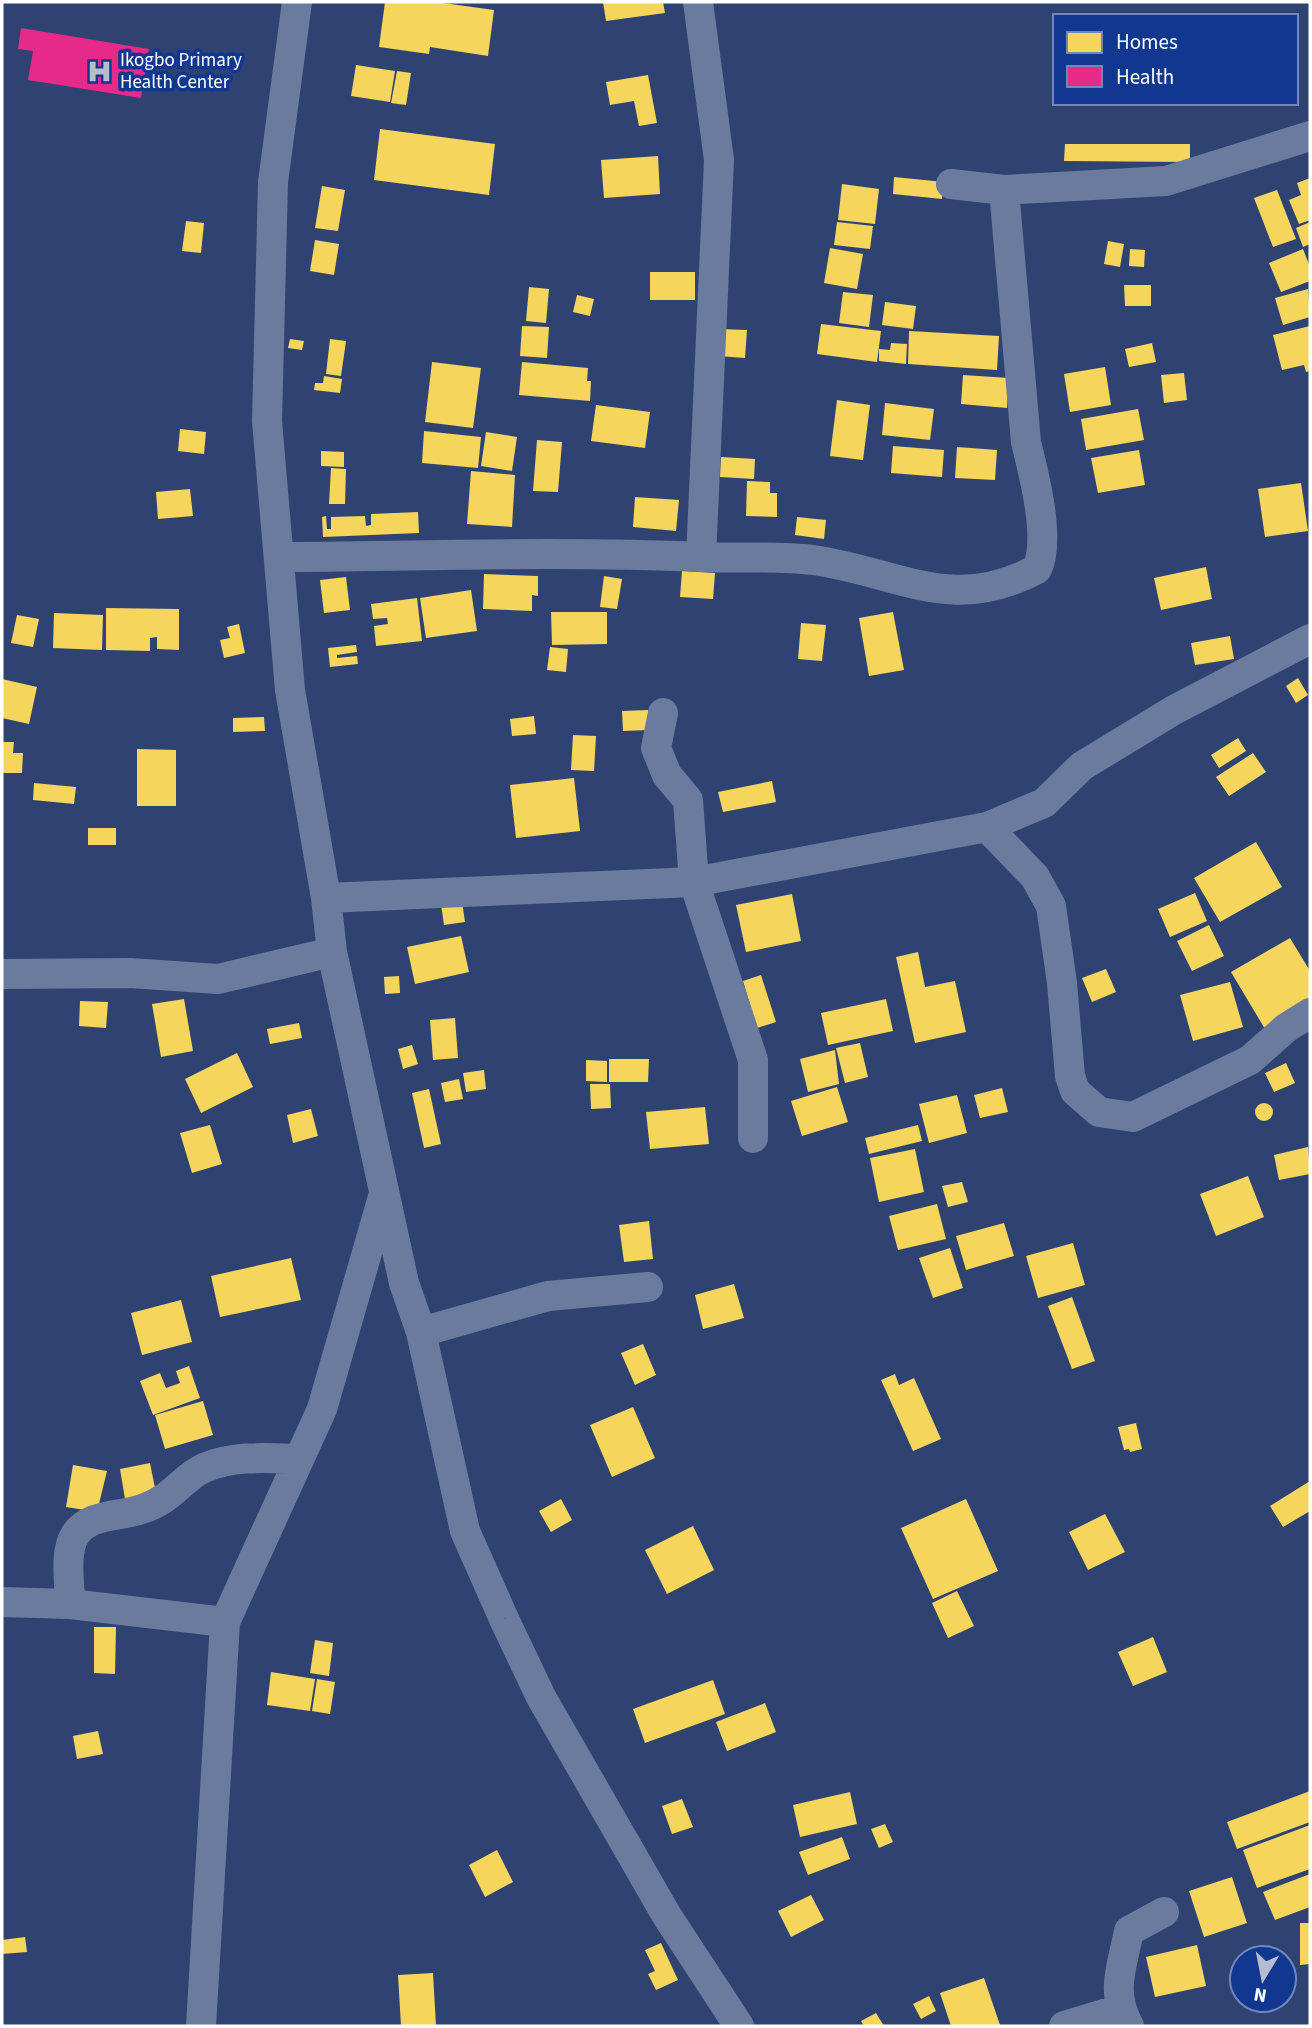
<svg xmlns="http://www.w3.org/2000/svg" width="1312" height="2028" viewBox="0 0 1312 2028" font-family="'Source Sans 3',sans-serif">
	<rect width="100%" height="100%" fill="#2f4373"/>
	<path fill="#f6d55c" d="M 385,2 L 436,2 L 494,10 L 488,56 L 430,47 L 429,54 L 379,47 Z
		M 603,2 L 663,2 L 665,13 L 606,21 Z
		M 356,65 L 395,71 L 390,102 L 351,96 Z
		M 397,71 L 411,73 L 406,105 L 391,103 Z
		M 648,75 L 657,123 L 639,126 L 634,101 L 610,105 L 606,82 Z
		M 380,129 L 495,144 L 489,195 L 374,180 Z
		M 1065,144 L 1190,144 L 1190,162 L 1064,161 Z
		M 658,156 L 660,194 L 604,198 L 601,160 Z
		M 894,177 L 944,182 L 942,199 L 893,194 Z
		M 1310,178 L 1310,220 L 1299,224 L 1289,200 L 1301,195 L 1297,183 Z
		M 842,184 L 879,189 L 875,224 L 838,220 Z
		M 322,186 L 345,190 L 338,231 L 315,228 Z
		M 1277,190 L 1296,239 L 1273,247 L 1254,198 Z
		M 186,221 L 204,223 L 201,253 L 182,251 Z
		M 837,222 L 873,226 L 870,249 L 834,245 Z
		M 1310,222 L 1310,244 L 1303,247 L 1296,228 Z
		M 315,240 L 339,244 L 334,275 L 310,271 Z
		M 1108,241 L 1124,244 L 1120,267 L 1104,264 Z
		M 830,248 L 863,254 L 857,289 L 824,283 Z
		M 1130,249 L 1145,250 L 1144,267 L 1129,266 Z
		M 1303,249 L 1310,267 L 1310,281 L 1281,292 L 1269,263 Z
		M 650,272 L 695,272 L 695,300 L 650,300 Z
		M 1124,285 L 1151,285 L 1151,306 L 1125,306 Z
		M 529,287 L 549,289 L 546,323 L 526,321 Z
		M 1308,289 L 1310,317 L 1283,325 L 1275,298 Z
		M 843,292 L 873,295 L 869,327 L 839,323 Z
		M 577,295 L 594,299 L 590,316 L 573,312 Z
		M 885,302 L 916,306 L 913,329 L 882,325 Z
		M 821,324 L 881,331 L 877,362 L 817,354 Z
		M 522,326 L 549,327 L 547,358 L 520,356 Z
		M 1310,326 L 1310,371 L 1306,372 L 1304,365 L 1282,370 L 1273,335 Z
		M 720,329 L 747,330 L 745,358 L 718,356 Z
		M 909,331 L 999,336 L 997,370 L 908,364 Z
		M 290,339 L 304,341 L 302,350 L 288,348 Z
		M 330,339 L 346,341 L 341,376 L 326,374 Z
		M 891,343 L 907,344 L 906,364 L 879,361 L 879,349 L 890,350 Z
		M 1152,343 L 1156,362 L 1129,367 L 1125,349 Z
		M 432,362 L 481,368 L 473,428 L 425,422 Z
		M 522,362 L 588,368 L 587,381 L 591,381 L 590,401 L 519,395 Z
		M 1105,367 L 1111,405 L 1070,412 L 1064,374 Z
		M 1184,373 L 1187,400 L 1164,403 L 1161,375 Z
		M 963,375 L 1009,378 L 1007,408 L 961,404 Z
		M 324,376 L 342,379 L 340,393 L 314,390 L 315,383 L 323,383 Z
		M 837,400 L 870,405 L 863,460 L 830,456 Z
		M 885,403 L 934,409 L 930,440 L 882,435 Z
		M 596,405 L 650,412 L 645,448 L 591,441 Z
		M 1138,409 L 1144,440 L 1086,450 L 1081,419 Z
		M 180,429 L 206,432 L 204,454 L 178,451 Z
		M 424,431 L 481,437 L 478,468 L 422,463 Z
		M 486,432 L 517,437 L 512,471 L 481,466 Z
		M 537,440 L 562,442 L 558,492 L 533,491 Z
		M 893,446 L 944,450 L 942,477 L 891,473 Z
		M 957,447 L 997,450 L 995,480 L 955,478 Z
		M 1139,450 L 1145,485 L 1098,493 L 1091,458 Z
		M 321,451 L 344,452 L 344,467 L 321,466 Z
		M 721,457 L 755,459 L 754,479 L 720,477 Z
		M 331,468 L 346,469 L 345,504 L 329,504 Z
		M 471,471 L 515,475 L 512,527 L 467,524 Z
		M 747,481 L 770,482 L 770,493 L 777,493 L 777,517 L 746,516 Z
		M 1301,483 L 1308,531 L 1265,537 L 1258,489 Z
		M 190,489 L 193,516 L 158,519 L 156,492 Z
		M 635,497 L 679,500 L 676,531 L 633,527 Z
		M 418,512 L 419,533 L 323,537 L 322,517 L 326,516 L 327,529 L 331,529 L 331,517 L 365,516 L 366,526 L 371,525 L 371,514 Z
		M 797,517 L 826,520 L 824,539 L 795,535 Z
		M 1206,567 L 1212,599 L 1161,610 L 1154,578 Z
		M 682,571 L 715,573 L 713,599 L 680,597 Z
		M 484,574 L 538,576 L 538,596 L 532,595 L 532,611 L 483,609 Z
		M 604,576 L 622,579 L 617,609 L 600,607 Z
		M 346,577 L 350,610 L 324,613 L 320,580 Z
		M 471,590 L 477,631 L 426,638 L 420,598 Z
		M 417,598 L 422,641 L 376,646 L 374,626 L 388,624 L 387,618 L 373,619 L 371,604 Z
		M 106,608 L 179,609 L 179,650 L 157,649 L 157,637 L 150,638 L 150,651 L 106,650 Z
		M 551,612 L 607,612 L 607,644 L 552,645 Z
		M 893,612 L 904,670 L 869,676 L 859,618 Z
		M 54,613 L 103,615 L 102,650 L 53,648 Z
		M 17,615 L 39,619 L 33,647 L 11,643 Z
		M 801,623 L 826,625 L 822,661 L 798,659 Z
		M 239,624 L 245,653 L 224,658 L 220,640 L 230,638 L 227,627 Z
		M 1230,636 L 1234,659 L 1195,665 L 1191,643 Z
		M 356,645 L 357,652 L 337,655 L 337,658 L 357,656 L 358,664 L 330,667 L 328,648 Z
		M 550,647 L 568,649 L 566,672 L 547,670 Z
		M 1298,678 L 1308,695 L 1296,703 L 1286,686 Z
		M 2,679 L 37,687 L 29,724 L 2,718 Z
		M 648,710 L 649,730 L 623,731 L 622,711 Z
		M 534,716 L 536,734 L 512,736 L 510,719 Z
		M 264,717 L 265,731 L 233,732 L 233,718 Z
		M 573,735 L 596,736 L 594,771 L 571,770 Z
		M 1238,738 L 1246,751 L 1219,768 L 1211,755 Z
		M 2,742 L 14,742 L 13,753 L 23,753 L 22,773 L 2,773 Z
		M 137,749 L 176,750 L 176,806 L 137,806 Z
		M 1253,753 L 1266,772 L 1229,796 L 1216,777 Z
		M 574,778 L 580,831 L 516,838 L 510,785 Z
		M 772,781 L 776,802 L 723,812 L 718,792 Z
		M 34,783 L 76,787 L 74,804 L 33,800 Z
		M 88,828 L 116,828 L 116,845 L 88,845 Z
		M 1256,842 L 1282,887 L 1220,922 L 1194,878 Z
		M 1195,893 L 1207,921 L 1170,937 L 1158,909 Z
		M 792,894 L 801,941 L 746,952 L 736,905 Z
		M 462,901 L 465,922 L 444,925 L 441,904 Z
		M 1209,925 L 1224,956 L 1192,971 L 1177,941 Z
		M 461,936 L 469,972 L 415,984 L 407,947 Z
		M 1290,938 L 1310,971 L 1310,1003 L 1265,1029 L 1231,972 Z
		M 918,952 L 925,987 L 955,981 L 966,1032 L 915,1043 L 896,957 Z
		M 1106,969 L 1116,992 L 1092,1002 L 1082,978 Z
		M 761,975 L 776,1022 L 757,1028 L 743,981 Z
		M 399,976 L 400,993 L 385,994 L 384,977 Z
		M 1230,982 L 1243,1027 L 1193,1041 L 1180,995 Z
		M 184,999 L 193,1051 L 161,1057 L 152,1004 Z
		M 886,999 L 893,1031 L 828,1045 L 821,1013 Z
		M 80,1001 L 108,1002 L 106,1028 L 79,1026 Z
		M 455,1018 L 458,1058 L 433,1060 L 430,1020 Z
		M 299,1023 L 302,1038 L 270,1044 L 267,1029 Z
		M 860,1043 L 868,1077 L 845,1083 L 836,1048 Z
		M 412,1045 L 418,1064 L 403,1069 L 398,1049 Z
		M 835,1050 L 839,1084 L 808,1092 L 800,1059 Z
		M 237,1053 L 253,1087 L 201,1113 L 185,1079 Z
		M 609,1059 L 649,1059 L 648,1082 L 609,1082 Z
		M 586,1060 L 607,1061 L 607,1082 L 586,1081 Z
		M 1286,1063 L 1295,1083 L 1274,1092 L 1265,1073 Z
		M 484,1070 L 486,1089 L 466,1092 L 463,1073 Z
		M 459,1079 L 463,1099 L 445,1102 L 441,1083 Z
		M 590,1084 L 610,1084 L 611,1108 L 591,1109 Z
		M 837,1087 L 848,1122 L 802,1136 L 791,1101 Z
		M 1002,1088 L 1008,1112 L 980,1118 L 974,1095 Z
		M 429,1089 L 441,1144 L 424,1148 L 412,1093 Z
		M 957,1095 L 967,1133 L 929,1143 L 919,1104 Z
		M1255 1112a9 9 0 1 1 18 0a9 9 0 1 1-18 0Z
		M 705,1107 L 709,1144 L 650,1149 L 646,1112 Z
		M 311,1109 L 318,1136 L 293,1143 L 287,1115 Z
		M 210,1125 L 222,1164 L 192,1173 L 180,1133 Z
		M 918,1125 L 922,1141 L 869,1154 L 865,1138 Z
		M 1308,1147 L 1310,1174 L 1279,1180 L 1274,1155 Z
		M 915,1149 L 924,1192 L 879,1202 L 870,1158 Z
		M 1248,1176 L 1264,1217 L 1216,1236 L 1200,1194 Z
		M 962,1182 L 968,1202 L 948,1207 L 942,1186 Z
		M 937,1204 L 946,1239 L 898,1250 L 889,1216 Z
		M 649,1221 L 653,1259 L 624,1262 L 619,1225 Z
		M 1004,1223 L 1014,1256 L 966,1270 L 956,1236 Z
		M 1073,1243 L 1085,1285 L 1038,1298 L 1026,1256 Z
		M 950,1248 L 963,1288 L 933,1298 L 919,1258 Z
		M 291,1258 L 301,1300 L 220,1317 L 211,1276 Z
		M 734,1284 L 744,1318 L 703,1329 L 695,1295 Z
		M 1072,1297 L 1095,1361 L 1072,1369 L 1048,1306 Z
		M 181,1300 L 192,1342 L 142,1355 L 131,1313 Z
		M 643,1344 L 656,1375 L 635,1385 L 621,1353 Z
		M 189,1366 L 200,1398 L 153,1415 L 140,1381 L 160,1373 L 166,1388 L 180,1383 L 176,1371 Z
		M 895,1374 L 899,1385 L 914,1378 L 941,1439 L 913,1451 L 881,1380 Z
		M 203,1401 L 213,1435 L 165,1449 L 155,1415 Z
		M 633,1407 L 655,1458 L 612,1477 L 590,1425 Z
		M 1136,1423 L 1142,1449 L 1130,1452 L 1129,1449 L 1124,1450 L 1118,1427 Z
		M 150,1463 L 156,1493 L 125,1499 L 120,1469 Z
		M 73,1465 L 107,1471 L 97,1512 L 66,1507 Z
		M 1310,1481 L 1310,1511 L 1283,1527 L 1270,1506 Z
		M 561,1499 L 572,1520 L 551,1532 L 539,1511 Z
		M 966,1499 L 998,1571 L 933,1599 L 901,1528 Z
		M 1105,1514 L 1125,1552 L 1088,1570 L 1069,1532 Z
		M 693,1526 L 714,1570 L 667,1594 L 645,1550 Z
		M 957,1591 L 974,1626 L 948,1638 L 932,1603 Z
		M 94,1627 L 116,1627 L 115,1674 L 94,1673 Z
		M 1153,1637 L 1167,1672 L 1133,1686 L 1118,1652 Z
		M 315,1640 L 333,1643 L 329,1676 L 310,1673 Z
		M 271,1672 L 315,1679 L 310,1711 L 267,1705 Z
		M 317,1679 L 335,1682 L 330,1714 L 312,1711 Z
		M 713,1680 L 725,1714 L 645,1743 L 633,1709 Z
		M 765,1703 L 776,1732 L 727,1751 L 716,1722 Z
		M 98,1731 L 103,1754 L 77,1759 L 73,1736 Z
		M 1310,1791 L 1310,1822 L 1237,1849 L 1227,1822 Z
		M 850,1792 L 857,1824 L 800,1837 L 793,1805 Z
		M 682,1799 L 693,1827 L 672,1834 L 662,1806 Z
		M 885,1824 L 893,1842 L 879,1848 L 871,1829 Z
		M 1310,1825 L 1310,1869 L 1257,1888 L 1243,1850 Z
		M 842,1837 L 850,1859 L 808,1875 L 799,1852 Z
		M 497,1850 L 513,1882 L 485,1897 L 469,1865 Z
		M 1310,1874 L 1310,1907 L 1275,1920 L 1263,1892 Z
		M 1232,1877 L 1247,1923 L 1204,1937 L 1189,1891 Z
		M 811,1895 L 824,1920 L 791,1937 L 778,1911 Z
		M 1300,1923 L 1310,1923 L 1310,1964 L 1300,1965 Z
		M 25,1937 L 27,1952 L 2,1954 L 2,1940 Z
		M 661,1943 L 678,1980 L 656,1990 L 648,1974 L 655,1971 L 645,1950 Z
		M 1197,1945 L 1206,1986 L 1155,1997 L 1146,1957 Z
		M 433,1973 L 436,2026 L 401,2026 L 398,1975 Z
		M 984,1978 L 1000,2025 L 951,2026 L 940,1993 Z
		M 929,1996 L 936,2011 L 921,2019 L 913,2004 Z
		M 876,2013 L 884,2026 L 864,2026 L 861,2021 Z"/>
	<path fill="#e7298a" d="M 21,28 L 149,49 L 141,98 L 28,80 L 33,51 L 18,49 Z"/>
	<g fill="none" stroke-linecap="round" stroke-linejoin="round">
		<path stroke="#6b7b9e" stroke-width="30" d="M 297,2 L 273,182 L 267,421 L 290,690 L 326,898 L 332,952 L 404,1283 L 421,1332 L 465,1531 L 504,1619 L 541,1697 L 667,1916 L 739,2026
			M 698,2 L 719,160 L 701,557
			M 1004,190 L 1166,181 L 1310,136
			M 279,557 C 420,556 561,551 702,557 C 738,559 777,555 813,560 C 899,572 952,615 1037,569 C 1051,539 1034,475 1026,442 L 1004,190 L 951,184
			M 663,713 L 656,748 L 667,775 L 688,800 L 694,882 L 753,1060 L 753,1138
			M 987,827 L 1035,877 L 1051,906 L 1062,983 L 1070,1076 L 1075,1091 L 1099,1112 L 1133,1117 L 1250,1060 L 1286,1028 L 1310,1013
			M 326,898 L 694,882 L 987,827 L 1044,803 L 1082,766 L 1174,710 L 1310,639
			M 2,974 L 130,973 L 218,979 L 332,952
			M 421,1332 L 548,1296 L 648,1287
			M 2,1602 L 70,1604 L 225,1622 L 201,2026
			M 70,1604 C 70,1584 64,1553 75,1535 C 89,1513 120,1517 142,1509 C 172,1500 183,1477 204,1468 C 234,1455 268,1458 299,1459
			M 225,1622 L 322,1409 L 383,1197
			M 1064,2026 L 1120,2009
			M 1129,2026 C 1110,1992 1122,1967 1129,1931 L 1164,1912"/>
	</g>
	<defs>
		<symbol id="hospital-bare" viewBox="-9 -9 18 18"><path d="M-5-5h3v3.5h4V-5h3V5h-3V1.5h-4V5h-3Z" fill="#b6bdce" stroke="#123790" stroke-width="2.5" paint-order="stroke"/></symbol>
	</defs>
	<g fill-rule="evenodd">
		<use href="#hospital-bare" x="82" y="54" width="35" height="35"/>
	</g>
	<g text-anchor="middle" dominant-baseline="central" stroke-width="7" stroke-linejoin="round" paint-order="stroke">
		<g font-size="19" fill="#fff" stroke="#123790" text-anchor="start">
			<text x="120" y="60">Ikogbo Primary<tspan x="120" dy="22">Health Center</tspan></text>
		</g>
	</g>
	<rect width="1312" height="2028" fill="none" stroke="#ffffff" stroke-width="7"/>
	<rect x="1053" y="14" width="245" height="91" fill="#123790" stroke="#7187bc" stroke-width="2"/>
	<rect x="1067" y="32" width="35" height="21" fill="#f6d55c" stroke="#7187bc" stroke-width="2"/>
	<text x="1116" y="49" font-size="21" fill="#ffffff">Homes</text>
	<rect x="1067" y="66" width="35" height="21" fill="#e7298a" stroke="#7187bc" stroke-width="2"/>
	<text x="1116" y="84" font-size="21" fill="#ffffff">Health</text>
	<g transform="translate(1263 1979) rotate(190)"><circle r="33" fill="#123790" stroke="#7187bc" stroke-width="2"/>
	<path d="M0-5L12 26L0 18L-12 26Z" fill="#b6bdce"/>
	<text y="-10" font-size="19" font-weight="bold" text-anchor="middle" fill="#ffffff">N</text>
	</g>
</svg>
